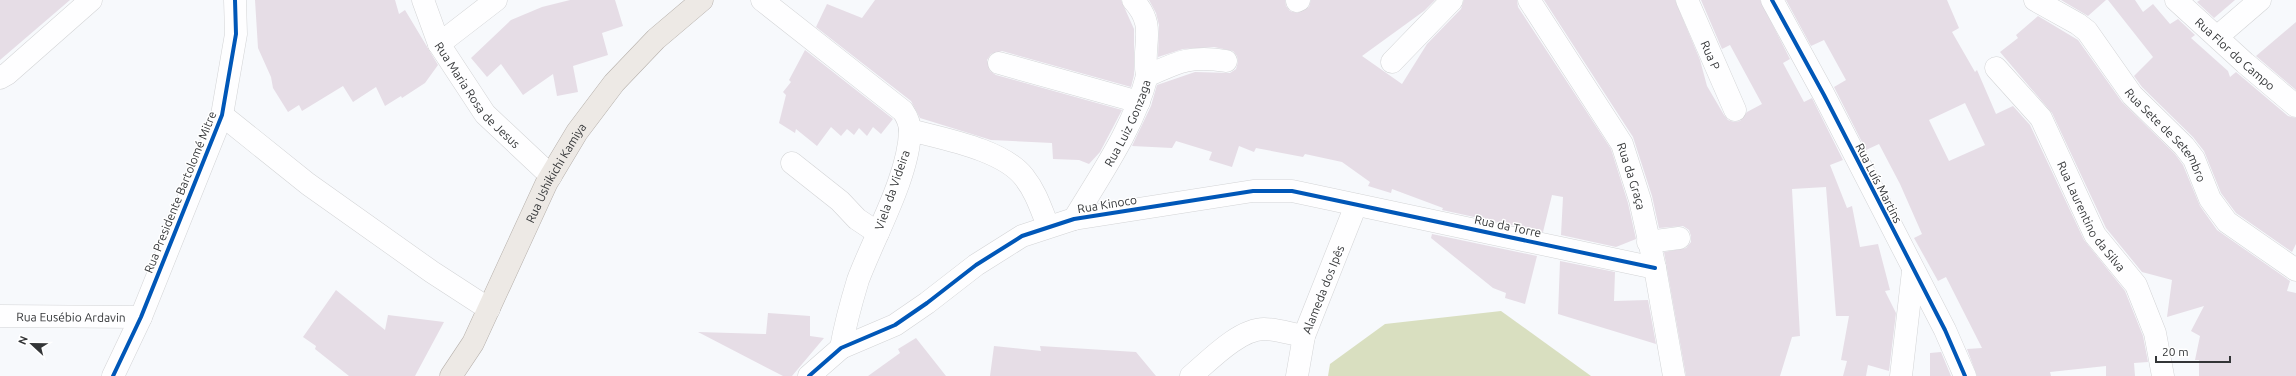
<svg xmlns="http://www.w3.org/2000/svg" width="2296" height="376" viewBox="0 0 2296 376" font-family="Ubuntu,sans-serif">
	<rect width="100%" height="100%" fill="#f7f9fc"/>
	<path fill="#d9dfc0" d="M 1501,311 L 1591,376 L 1328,376 L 1330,364 L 1385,324 Z"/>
	<path fill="#e6dde6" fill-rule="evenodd" d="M 0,0 L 70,0 L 0,60 Z
		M 255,0 L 395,0 L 399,14 L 405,10 L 438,65 L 425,83 L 402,98 L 401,96 L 385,106 L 376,87 L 353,102 L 343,86 L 302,111 L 299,105 L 288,112 L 273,88 L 271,77 L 258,48 Z
		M 570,0 L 615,0 L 623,26 L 602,33 L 608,55 L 573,66 L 578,92 L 557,96 L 553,74 L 523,95 L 501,64 L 487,77 L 471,58 L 511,20 L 542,7 Z
		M 875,0 L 1121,0 L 1134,29 L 1134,75 L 1131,87 L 1002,51 L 991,54 L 987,60 L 990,71 L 996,75 L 1122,110 L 1100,152 L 1089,164 L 1079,160 L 1053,159 L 1052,143 L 991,140 L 920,118 L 911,101 L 816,27 L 827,4 L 862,18 Z
		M 1149,0 L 1285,0 L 1286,6 L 1290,11 L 1297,13 L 1309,7 L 1311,0 L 1435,0 L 1424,11 L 1362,56 L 1402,84 L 1427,44 L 1461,9 L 1464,0 L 1517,0 L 1518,7 L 1611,149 L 1628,203 L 1636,239 L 1616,247 L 1561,235 L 1563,197 L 1552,195 L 1543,232 L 1442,210 L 1443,208 L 1392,189 L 1391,193 L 1368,186 L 1370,182 L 1342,162 L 1305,154 L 1303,157 L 1256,148 L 1254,152 L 1239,146 L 1232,167 L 1209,160 L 1212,152 L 1176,141 L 1172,148 L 1132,146 L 1151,106 L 1157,85 L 1195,72 L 1230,73 L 1236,69 L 1238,62 L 1237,56 L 1233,51 L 1214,47 L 1183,49 L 1158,57 L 1159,25 L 1156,13 Z
		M 1544,0 L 1675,0 L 1700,60 L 1707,86 L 1724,115 L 1728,120 L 1734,122 L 1740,121 L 1747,112 L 1762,104 L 1730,45 L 1722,49 L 1701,0 L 1760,0 L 1790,59 L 1783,63 L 1804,102 L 1812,98 L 1843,160 L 1830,165 L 1847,208 L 1852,206 L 1860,247 L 1878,244 L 1890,290 L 1885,291 L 1896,313 L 1889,371 L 1868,365 L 1866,376 L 1843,376 L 1847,361 L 1841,360 L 1849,316 L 1836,316 L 1826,187 L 1792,189 L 1800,336 L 1792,337 L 1780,376 L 1686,376 L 1664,252 L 1686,248 L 1691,242 L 1691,236 L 1689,230 L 1683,226 L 1659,228 L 1652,196 L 1633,137 Z
		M 1786,0 L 1947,0 L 1959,28 L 1952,32 L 1975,72 L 1977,70 L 1996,114 L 2013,106 L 2030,125 L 2084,240 L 2125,291 L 2143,336 L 2148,362 L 2134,363 L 2135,376 L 2106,376 L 2106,366 L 2050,372 L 2051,376 L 1977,376 L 1967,349 L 1982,348 L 1946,277 L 1938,281 L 1914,238 L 1922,234 L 1900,184 L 1879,144 L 1866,150 L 1834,87 L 1846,80 L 1824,40 L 1811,46 ZM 1965,103 L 1985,145 L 1949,161 L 1929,120 Z
		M 2061,0 L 2106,0 L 2088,16 Z
		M 2108,0 L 2135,0 L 2143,12 L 2153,4 L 2170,24 L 2178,19 L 2195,35 L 2191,38 L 2228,71 L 2230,77 L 2236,72 L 2288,116 L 2296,118 L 2296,244 L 2292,252 L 2236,213 L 2221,193 L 2204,151 L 2193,137 L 2142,87 L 2134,76 L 2153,57 Z
		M 2200,0 L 2235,0 L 2214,18 L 2197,2 Z
		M 2038,16 L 2078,40 L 2122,102 L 2175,154 L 2183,165 L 2200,206 L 2217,230 L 2290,281 L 2287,291 L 2296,293 L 2296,376 L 2199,376 L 2199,360 L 2195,360 L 2200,336 L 2191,331 L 2204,306 L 2167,317 L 2172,280 L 2142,272 L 2106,228 L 2052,113 L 2000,52 L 2018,38 L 2016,35 Z
		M 2296,22 L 2296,90 L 2256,56 Z
		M 805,50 L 893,119 L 881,134 L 873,127 L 867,136 L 859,128 L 854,135 L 847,129 L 841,136 L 831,127 L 817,146 L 796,129 L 795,133 L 779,123 L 786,95 L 783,92 L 791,82 L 789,80 Z
		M 1432,234 L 1537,256 L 1525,304 L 1505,298 L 1506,293 L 1493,288 L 1431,238 Z
		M 1560,261 L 1615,272 L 1614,301 L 1648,300 L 1656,344 L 1558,314 Z
		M 336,290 L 385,330 L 388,315 L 444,322 L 415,376 L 349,376 L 315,349 L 316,346 L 303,337 Z
		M 768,313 L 810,316 L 810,336 L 824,338 L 792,376 L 783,376 L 698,332 L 766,334 Z
		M 916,338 L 946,376 L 868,376 L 900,353 L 898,349 Z
		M 994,346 L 1041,351 L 1040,346 L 1136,352 L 1156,376 L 990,376 Z
		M 1941,352 L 1951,376 L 1930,376 L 1930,353 Z"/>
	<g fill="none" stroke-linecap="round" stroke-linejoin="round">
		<defs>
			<g id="minor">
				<path id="s1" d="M 423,0 L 439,44 L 485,114 L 551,176"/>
				<path d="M 762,0 L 903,111 C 907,117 910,123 910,131 C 909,176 874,237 858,280 C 851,303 845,325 841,348"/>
				<path d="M 1133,0 C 1158,27 1141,44 1147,76"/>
				<path id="s2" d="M 1529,0 L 1622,144 L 1640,200 L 1655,268 L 1674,376"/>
				<path id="s3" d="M 1687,0 L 1735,110"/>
				<path d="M 1772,0 L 1824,95 L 1945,330 L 1965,376"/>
				<path id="s4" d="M 2035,0 L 2078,24 L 2087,31 L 2132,95 L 2184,146 L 2194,159 L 2210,199 L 2227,222 L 2296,270"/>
				<path id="s5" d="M 2176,0 L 2245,63 L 2296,106"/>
				<path d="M 1297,1 L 1299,0"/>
				<path d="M 2217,37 L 2260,0"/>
				<path d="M 439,44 L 496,0"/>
				<path d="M 1392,62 L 1452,0"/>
				<path d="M 999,63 L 1139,102"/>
				<path id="s6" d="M 1996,68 L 2041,118 L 2095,235 L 2136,285 L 2155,333 L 2163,376"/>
				<path d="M 0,78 L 7,74 L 91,0"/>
				<path d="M 222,115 L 308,184 L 432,272 L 489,309"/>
				<path d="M 910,130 C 943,139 1002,149 1024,177 C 1036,192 1041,209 1048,226"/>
				<path d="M 792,163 L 840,201 L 857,219 L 878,233"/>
				<path id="s7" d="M 1074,219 C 1101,174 1134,127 1147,76 C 1178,62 1191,55 1226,61"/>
				<path d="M 1648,242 L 1679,238"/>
				<path id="s8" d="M 0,316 L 141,317"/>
				<path d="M 113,376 L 141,317 L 222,115 L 236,34 L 235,0"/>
				<path d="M 809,376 L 841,348 L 895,325 L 927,303 L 976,265 L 1022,236 L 1074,219 L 1253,191 L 1292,191 L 1655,268"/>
				<path d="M 1191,376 C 1209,361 1239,329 1264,329 C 1277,329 1291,334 1304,336"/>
				<path id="s9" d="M 1297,376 L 1304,336 L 1356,205"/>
				<path d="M 1901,376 L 1913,271"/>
			</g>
			<g id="major">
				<path id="s10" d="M 451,376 L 473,343 L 547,182 L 577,132 L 614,83 L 656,39 L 702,0"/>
			</g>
		</defs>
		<use href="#minor" stroke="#d3d4d6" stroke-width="23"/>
		<use href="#major" stroke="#b6b0ab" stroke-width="23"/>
		<use href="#minor" stroke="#fefeff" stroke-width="22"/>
		<use href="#major" stroke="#ede9e5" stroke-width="22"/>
		<defs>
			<path id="cycleway" d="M 1772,0 L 1824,95 L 1945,330 L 1965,376
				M 113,376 L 141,317 L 222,115 L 236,34 L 235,0
				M 809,376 L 841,348 L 895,325 L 927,303 L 976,265 L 1022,236 L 1074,219 L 1253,191 L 1292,191 L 1655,268"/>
		</defs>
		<use href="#cycleway" stroke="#fff" stroke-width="6"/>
		<use href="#cycleway" stroke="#0057b8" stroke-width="4"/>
	</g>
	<g text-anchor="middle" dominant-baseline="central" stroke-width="3" stroke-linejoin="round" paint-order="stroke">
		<g font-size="12" fill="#333537" stroke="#fff">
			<text stroke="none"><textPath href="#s5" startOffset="80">Rua Flor do Campo</textPath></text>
			<text stroke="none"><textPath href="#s3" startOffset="60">Rua P</textPath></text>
			<text stroke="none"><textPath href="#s1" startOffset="111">Rua Maria Rosa de Jesus</textPath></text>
			<text stroke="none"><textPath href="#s7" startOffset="110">Rua Luiz Gonzaga</textPath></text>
			<text stroke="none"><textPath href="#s4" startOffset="192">Rua Sete de Setembro</textPath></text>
			<text stroke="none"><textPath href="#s10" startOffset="229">Rua Ushikichi Kamiya</textPath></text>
			<text stroke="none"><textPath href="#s2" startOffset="205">Rua da Graça</textPath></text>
			<text transform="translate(1879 183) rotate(63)">Rua Luís Martins</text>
			<text transform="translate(892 190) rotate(-71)">Viela da Videira</text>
			<text transform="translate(180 192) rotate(-68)">Rua Presidente Bartolomé Mitre</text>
			<text transform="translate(1107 204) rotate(-9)">Rua Kinoco</text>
			<text stroke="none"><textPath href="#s6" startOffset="178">Rua Laurentino da Silva</textPath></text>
			<text transform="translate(1508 226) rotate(12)">Rua da Torre</text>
			<text stroke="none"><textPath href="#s9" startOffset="91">Alameda dos Ipês</textPath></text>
			<text stroke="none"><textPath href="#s8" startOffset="71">Rua Eusébio Ardavin</textPath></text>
		</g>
	</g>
	<g transform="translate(32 344) rotate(292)" stroke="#ffffff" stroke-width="3" paint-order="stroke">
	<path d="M0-3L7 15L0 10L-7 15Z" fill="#333537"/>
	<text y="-6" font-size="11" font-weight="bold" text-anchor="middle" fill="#333537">N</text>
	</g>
	<path d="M2156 356v6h74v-6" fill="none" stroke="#333537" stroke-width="2"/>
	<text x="2162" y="356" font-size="12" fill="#333537" stroke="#ffffff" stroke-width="3" paint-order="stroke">20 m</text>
</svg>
